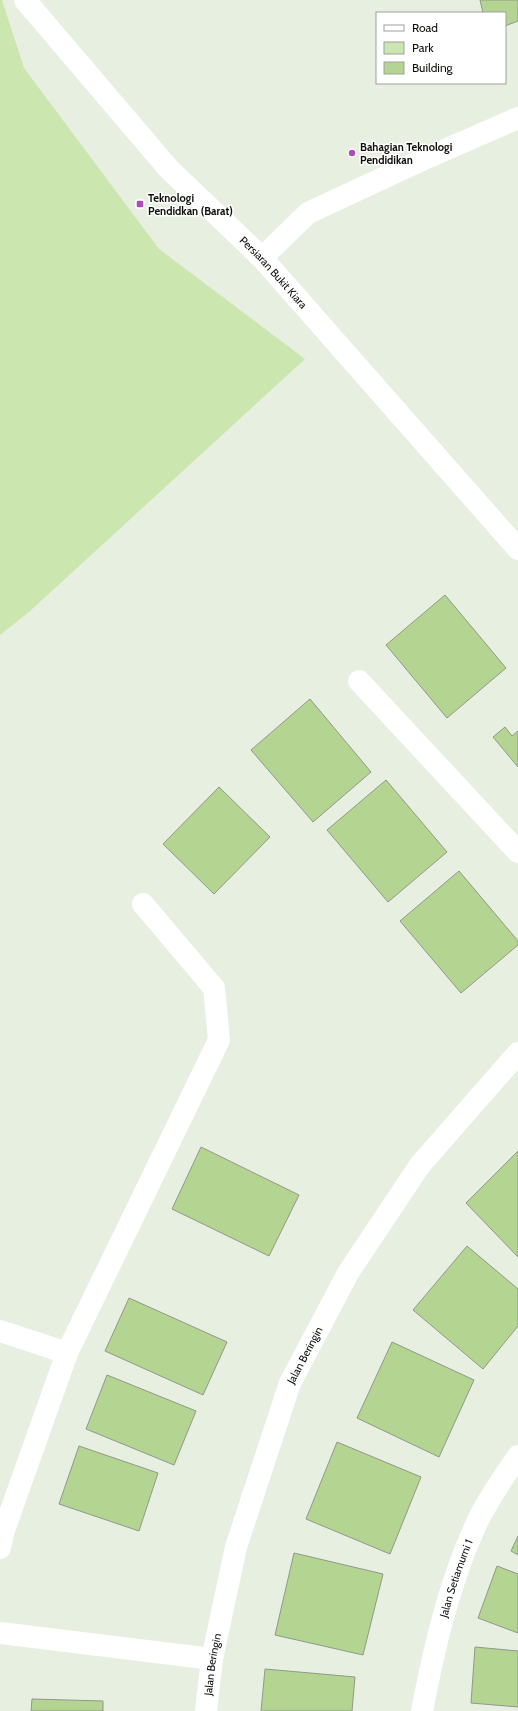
<svg xmlns="http://www.w3.org/2000/svg" width="518" height="1711" viewBox="0 0 518 1711" font-family="Cabin,sans-serif">
	<rect width="100%" height="100%" fill="#e7efe0"/>
	<path fill="#cbe7af" d="M 0,0 L 2,0 L 24,68 L 159,249 L 305,359 L 29,612 L 0,635 Z"/>
	<path fill="#b4d591" stroke="#91988a" d="M 480,0 L 518,0 L 518,21 L 505,26 L 505,13 L 483,13 Z
		M 445,595 L 506,668 L 447,718 L 386,645 Z
		M 310,699 L 371,772 L 313,822 L 251,750 Z
		M 505,727 L 512,736 L 518,731 L 518,767 L 493,737 Z
		M 386,780 L 447,852 L 388,902 L 327,830 Z
		M 219,787 L 270,837 L 214,894 L 163,844 Z
		M 459,871 L 518,941 L 518,945 L 461,993 L 400,921 Z
		M 201,1147 L 299,1195 L 269,1256 L 172,1209 Z
		M 518,1151 L 518,1257 L 466,1203 Z
		M 467,1246 L 518,1289 L 518,1326 L 483,1369 L 413,1310 Z
		M 129,1298 L 227,1342 L 203,1395 L 105,1351 Z
		M 392,1342 L 474,1380 L 439,1457 L 357,1418 Z
		M 107,1375 L 196,1411 L 174,1465 L 86,1429 Z
		M 337,1442 L 421,1477 L 390,1554 L 306,1519 Z
		M 79,1446 L 158,1473 L 139,1531 L 59,1504 Z
		M 518,1536 L 518,1555 L 511,1551 Z
		M 294,1553 L 383,1574 L 363,1655 L 275,1635 Z
		M 497,1566 L 518,1574 L 518,1633 L 478,1618 Z
		M 475,1647 L 518,1651 L 518,1707 L 471,1703 Z
		M 265,1669 L 355,1677 L 352,1711 L 261,1711 Z
		M 32,1699 L 103,1701 L 103,1711 L 31,1711 Z"/>
	<g fill="none" stroke-linecap="round" stroke-linejoin="round">
		<g stroke="#fff" stroke-width="22">
			<path id="s1" d="M 25,0 L 168,168 L 262,258 L 518,549"/>
			<path d="M 262,258 L 308,213 L 422,160 L 518,118"/>
			<path d="M 359,681 L 518,852"/>
			<path d="M 0,1331 L 67,1353"/>
			<path d="M 0,1548 L 3,1533 L 67,1353 L 219,1040 L 214,988 L 143,904"/>
			<path d="M 0,1633 L 212,1659"/>
			<path id="s2" d="M 206,1711 L 212,1659 L 236,1547 L 290,1383 L 348,1273 L 420,1165 L 518,1053"/>
			<path id="s3" d="M 422,1711 C 434,1649 448,1587 474,1529 C 484,1505 503,1478 518,1456"/>
		</g>
	</g>
	<g fill="#ac4eb8" stroke="#fff" stroke-width="1.5">
		<circle cx="352" cy="153" r="4"/>
		<rect x="136" y="200" width="8" height="8" rx="2"/>
	</g>
	<g text-anchor="middle" dominant-baseline="central" stroke-width="3" stroke-linejoin="round" paint-order="stroke">
		<g font-size="11" font-weight="bold" fill="#0d0f0b" stroke="#fff" text-anchor="start">
			<text x="360" y="147">Bahagian Teknologi<tspan x="360" dy="13">Pendidikan</tspan></text>
			<text x="148" y="198">Teknologi<tspan x="148" dy="13">Pendidkan (Barat)</tspan></text>
		</g>
		<g font-size="11" fill="#0d0f0b" stroke="#fff">
			<text stroke="none"><textPath href="#s1" startOffset="369">Persiaran Bukit Kiara</textPath></text>
			<text stroke="none"><textPath href="#s2" startOffset="371">Jalan Beringin</textPath></text>
			<text stroke="none"><textPath href="#s3" startOffset="137">Jalan Setiamurni 1</textPath></text>
			<text stroke="none"><textPath href="#s2" startOffset="47">Jalan Beringin</textPath></text>
		</g>
	</g>
	<rect x="376" y="12" width="130" height="72" fill="#ffffff" stroke="#9e9f9d"/>
	<rect x="384" y="25" width="20" height="6" fill="#ffffff" stroke="#9e9f9d"/>
	<text x="412" y="32" font-size="12" fill="#0d0f0b">Road</text>
	<rect x="384" y="42" width="20" height="12" fill="#cbe7af" stroke="#9e9f9d"/>
	<text x="412" y="52" font-size="12" fill="#0d0f0b">Park</text>
	<rect x="384" y="62" width="20" height="12" fill="#b4d591" stroke="#9e9f9d"/>
	<text x="412" y="72" font-size="12" fill="#0d0f0b">Building</text>
</svg>
